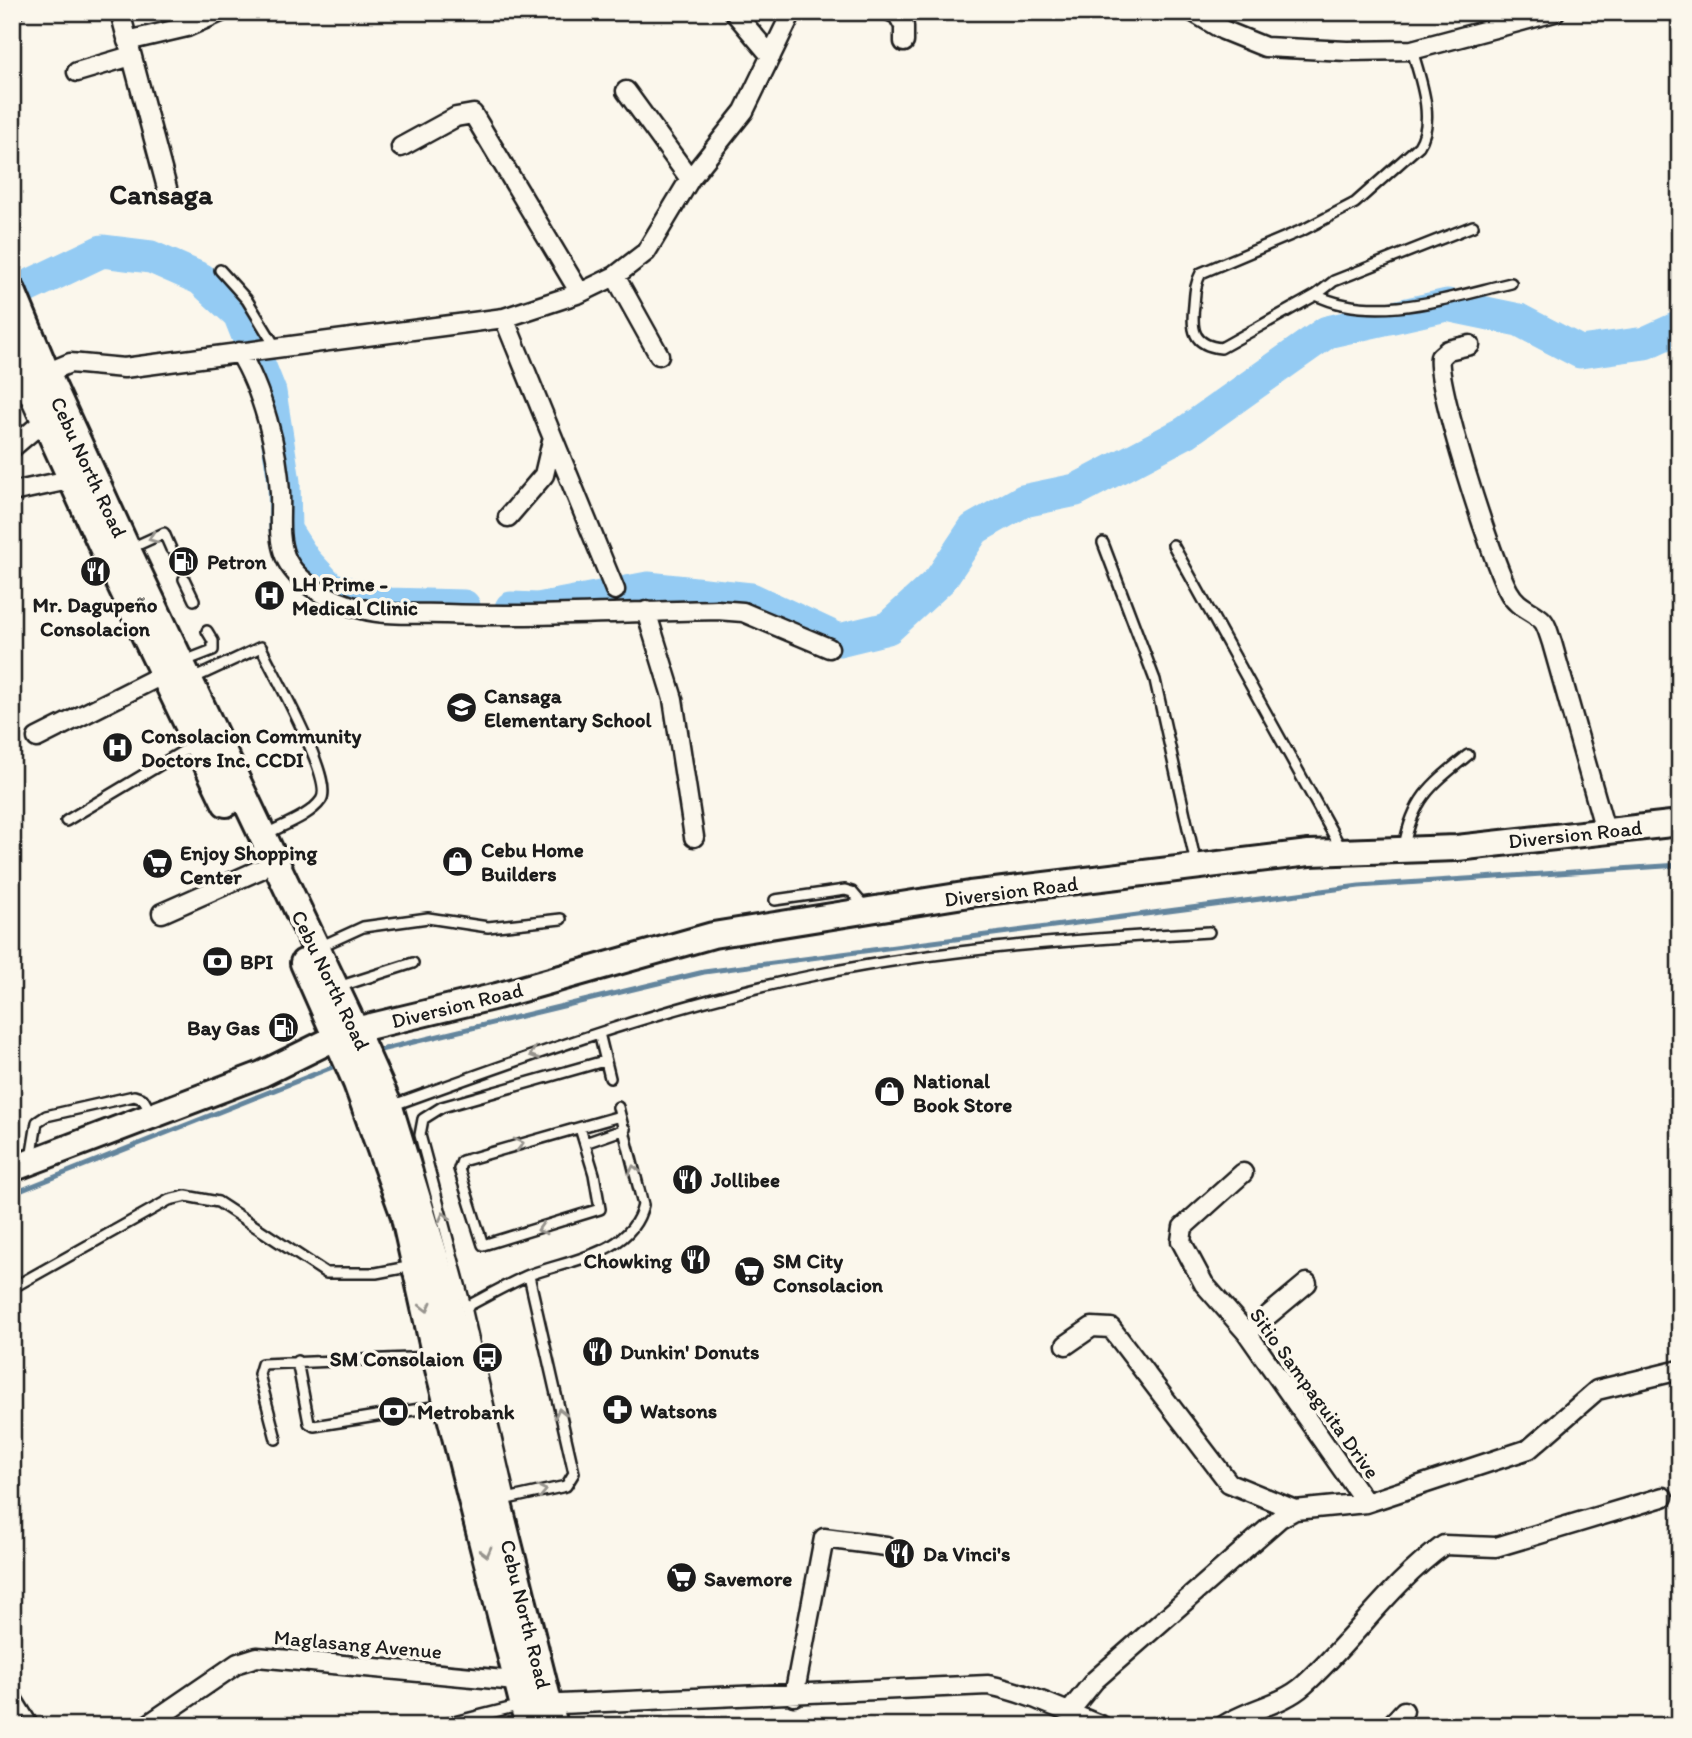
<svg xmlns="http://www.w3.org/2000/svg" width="1692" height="1738" viewBox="0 0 1692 1738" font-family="Itim,sans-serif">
	<rect width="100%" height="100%" fill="#fbf7ec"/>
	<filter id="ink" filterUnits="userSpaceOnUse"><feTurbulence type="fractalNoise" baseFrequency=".0143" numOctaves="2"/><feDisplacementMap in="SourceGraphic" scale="14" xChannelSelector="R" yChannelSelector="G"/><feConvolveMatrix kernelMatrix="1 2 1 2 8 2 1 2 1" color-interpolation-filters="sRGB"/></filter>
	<g filter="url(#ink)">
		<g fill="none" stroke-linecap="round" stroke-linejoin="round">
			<path stroke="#64859d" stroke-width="5" d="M 372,1052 L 704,972 L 1359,886 L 1680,865
				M 12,1194 L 340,1064"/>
			<path stroke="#94cbf3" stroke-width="33" d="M 12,294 L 102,251 L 151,257 L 201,279 L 239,314 L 270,392 L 284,482 L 285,530 L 305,561 L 330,588 L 388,604 L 464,606
				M 511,608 L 538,609 L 648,588 L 751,599 L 839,640 L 888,628 L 940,580 L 974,529 L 1023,501 L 1076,490 L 1186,432 L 1327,332 L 1447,305 L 1519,320 L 1580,352 L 1645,343 L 1680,327"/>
			<defs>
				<path id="lane" d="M 12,16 L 20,12
					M 1412,50 C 1420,78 1436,120 1419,146 L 1355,203 L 1305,229 L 1201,273 C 1195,284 1195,293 1194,305 C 1191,330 1193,345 1221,348 L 1316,295 L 1334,281 L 1473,226
					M 220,270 L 247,300 L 275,346
					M 1316,295 C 1375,324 1451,297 1511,283
					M 1103,543 L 1155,680 L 1196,864
					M 1173,545 L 1342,850
					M 131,548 L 164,533 L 171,549
					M 184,579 L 194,600
					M 182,662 L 213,650 L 213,641 L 207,631
					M 190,680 L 261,647 C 272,671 335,780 321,800 C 310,816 283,825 266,834
					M 66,821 L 195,744
					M 1404,847 C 1413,798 1431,785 1468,755
					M 775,900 L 845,890 L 852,892 L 864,906
					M 317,948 L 363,927 L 428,918 L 488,927 L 561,919
					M 338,987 L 413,963
					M 599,1033 L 610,1078
					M 391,1106 C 532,1055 672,1003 820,974 C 948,948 1080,939 1209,932
					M 580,1128 L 594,1174 L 600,1209 L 483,1245 L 459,1169 L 462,1161 L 620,1116
					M 585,1143 L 625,1129
					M 31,1159 L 37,1122 L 46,1116 L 134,1096 L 143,1099 L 151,1113
					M 12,1288 L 169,1200 L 186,1196 L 218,1202 L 326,1273 L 376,1273 L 413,1266
					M 466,1307 C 487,1296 508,1284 529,1275 C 569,1260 632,1254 643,1205 L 618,1107
					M 297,1361 L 309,1423 L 314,1426 L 445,1405
					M 276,1439 L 259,1374 L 262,1364 L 434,1357
					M 510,1498 L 466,1307 L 420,1135 L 423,1119 L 442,1107 L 604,1061
					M 507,1499 L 566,1486 L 574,1473 L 529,1276
					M 12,1690 L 34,1726
					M 438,1726 L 522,1705"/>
				<path id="street" d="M 120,12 L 167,188
					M 734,12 L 771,56
					M 892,12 L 898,15 L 904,26 L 904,42
					M 1193,12 L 1223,30 L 1265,47 L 1347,51 L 1412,50 L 1555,12
					M 127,41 L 187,27 L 221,12
					M 77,72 L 131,56
					M 626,91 L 690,179
					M 401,147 L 456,117 L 473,114 L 580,293
					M 615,276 L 659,355
					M 504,318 L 615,590
					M 1470,345 L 1448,350 L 1440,357 C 1435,384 1493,565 1509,592 C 1517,607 1529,609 1541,619 C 1547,624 1549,635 1552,643 L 1605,830
					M 239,352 C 262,389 278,449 280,493 C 281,514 277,536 285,556 C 296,584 334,602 362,609 C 388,616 419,613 446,614 C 537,617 627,612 717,610 L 743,612 L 829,648
					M 46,373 L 70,363 L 124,368 L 504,318 L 580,293 L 615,276 L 646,252 L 690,179 L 744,111 L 792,12
					M 12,448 L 45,420
					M 12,492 L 74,479
					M 508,517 L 544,475 L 552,441
					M 646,611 L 673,699 L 694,837
					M 37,738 L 164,674
					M 162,913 L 259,870
					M 1243,1173 L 1183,1227 L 1181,1241 L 1204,1284 L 1247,1333 L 1366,1503 L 1529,1449 L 1597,1390 L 1680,1370
					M 1247,1333 L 1307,1283
					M 1066,1345 L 1092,1327 L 1111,1328 L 1229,1483 L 1295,1510
					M 794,1696 L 824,1538 L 886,1546
					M 538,1705 L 988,1685 C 1029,1693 1064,1711 1102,1726
					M 1069,1712 L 1095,1680 L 1280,1518 L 1295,1510 L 1366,1503
					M 146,1726 L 238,1663 L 257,1657 L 527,1682
					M 1223,1726 C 1248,1709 1282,1705 1304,1685 C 1353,1641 1390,1584 1444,1545 L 1496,1547 L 1663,1497
					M 1390,1726 L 1404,1711"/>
				<path id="secondary" d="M 355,1030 L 497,996 L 713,935 L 970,894 L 1309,853 L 1457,848 L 1680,823
					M 12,1169 L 262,1074 L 337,1037"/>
				<path id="primary" d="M 12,291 L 46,373 L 127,550 L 347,1013 L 389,1107 L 442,1281 L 554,1726
					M 12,348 L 107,556 L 226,803
					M 304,963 L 357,1083 L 404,1213 L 436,1357 L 529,1726"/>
			</defs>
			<use href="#lane" stroke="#1c1c1c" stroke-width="14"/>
			<use href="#street" stroke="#1c1c1c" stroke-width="23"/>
			<use href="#secondary" stroke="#1c1c1c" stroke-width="30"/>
			<use href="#primary" stroke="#1c1c1c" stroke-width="32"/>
			<use href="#lane" stroke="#fbf7ec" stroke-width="9"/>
			<use href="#street" stroke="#fbf7ec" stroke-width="18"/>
			<use href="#secondary" stroke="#fbf7ec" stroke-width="24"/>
			<use href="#primary" stroke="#fbf7ec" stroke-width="26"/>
		</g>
		<defs><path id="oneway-chevron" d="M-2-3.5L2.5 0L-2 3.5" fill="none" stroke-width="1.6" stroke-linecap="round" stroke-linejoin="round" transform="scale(1.75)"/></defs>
		<g stroke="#97948e">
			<use href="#oneway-chevron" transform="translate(153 538) rotate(159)"/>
			<use href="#oneway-chevron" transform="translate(534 1054) rotate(161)"/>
			<use href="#oneway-chevron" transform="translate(519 1144) rotate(-15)"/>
			<use href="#oneway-chevron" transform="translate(634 1170) rotate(-103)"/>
			<use href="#oneway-chevron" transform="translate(444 1217) rotate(-104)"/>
			<use href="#oneway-chevron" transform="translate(542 1229) rotate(163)"/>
			<use href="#oneway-chevron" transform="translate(426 1307) rotate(76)"/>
			<use href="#oneway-chevron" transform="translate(560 1413) rotate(-103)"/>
			<use href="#oneway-chevron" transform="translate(542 1491) rotate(-12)"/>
			<use href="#oneway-chevron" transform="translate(486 1552) rotate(75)"/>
		</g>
	</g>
	<defs>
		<symbol id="fuel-disc" viewBox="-11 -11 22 22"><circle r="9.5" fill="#1c1c1c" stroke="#fbf7ec"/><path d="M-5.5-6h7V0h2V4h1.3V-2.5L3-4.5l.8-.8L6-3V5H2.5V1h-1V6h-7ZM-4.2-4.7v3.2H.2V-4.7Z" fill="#fff"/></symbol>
		<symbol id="restaurant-disc" viewBox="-11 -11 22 22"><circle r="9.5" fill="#1c1c1c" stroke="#fbf7ec"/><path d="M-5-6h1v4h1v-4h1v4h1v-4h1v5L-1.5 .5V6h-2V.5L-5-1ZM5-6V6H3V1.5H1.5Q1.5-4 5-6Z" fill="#fff"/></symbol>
		<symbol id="hospital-disc" viewBox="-11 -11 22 22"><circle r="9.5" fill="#1c1c1c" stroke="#fbf7ec"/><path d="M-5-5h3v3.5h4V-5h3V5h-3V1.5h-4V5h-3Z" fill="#fff"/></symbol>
		<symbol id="school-disc" viewBox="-11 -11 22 22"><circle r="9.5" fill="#1c1c1c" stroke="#fbf7ec"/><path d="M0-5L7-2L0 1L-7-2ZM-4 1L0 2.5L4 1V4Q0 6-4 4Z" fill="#fff"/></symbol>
		<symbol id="shop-disc" viewBox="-11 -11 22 22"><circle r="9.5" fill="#1c1c1c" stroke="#fbf7ec"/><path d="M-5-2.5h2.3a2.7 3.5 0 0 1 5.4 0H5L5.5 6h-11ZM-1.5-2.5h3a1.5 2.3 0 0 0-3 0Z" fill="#fff"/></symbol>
		<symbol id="supermarket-disc" viewBox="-11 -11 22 22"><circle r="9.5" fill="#1c1c1c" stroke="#fbf7ec"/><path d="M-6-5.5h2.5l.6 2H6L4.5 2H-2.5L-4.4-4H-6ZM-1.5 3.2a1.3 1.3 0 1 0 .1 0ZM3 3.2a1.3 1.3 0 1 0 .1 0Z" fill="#fff"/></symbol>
		<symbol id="bank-disc" viewBox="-11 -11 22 22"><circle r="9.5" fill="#1c1c1c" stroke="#fbf7ec"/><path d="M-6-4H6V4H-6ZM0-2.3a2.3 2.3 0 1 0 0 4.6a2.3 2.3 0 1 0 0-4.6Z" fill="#fff"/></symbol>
		<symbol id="bus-disc" viewBox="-11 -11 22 22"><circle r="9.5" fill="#1c1c1c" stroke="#fbf7ec"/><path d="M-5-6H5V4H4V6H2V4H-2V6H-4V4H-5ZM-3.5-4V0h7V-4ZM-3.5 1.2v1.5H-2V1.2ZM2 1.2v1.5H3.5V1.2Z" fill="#fff"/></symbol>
		<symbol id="pharmacy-disc" viewBox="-11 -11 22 22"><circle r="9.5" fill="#1c1c1c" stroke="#fbf7ec"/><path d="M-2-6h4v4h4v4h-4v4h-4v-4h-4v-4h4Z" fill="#fff"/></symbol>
	</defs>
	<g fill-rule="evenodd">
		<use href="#fuel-disc" x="166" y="544" width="35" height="35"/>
		<use href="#restaurant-disc" x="78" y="554" width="35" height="35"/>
		<use href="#hospital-disc" x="252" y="578" width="35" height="35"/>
		<use href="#school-disc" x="444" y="690" width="35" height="35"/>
		<use href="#hospital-disc" x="100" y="730" width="35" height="35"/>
		<use href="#shop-disc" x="440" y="844" width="35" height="35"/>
		<use href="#supermarket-disc" x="140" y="846" width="35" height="35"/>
		<use href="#bank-disc" x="200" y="944" width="35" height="35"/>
		<use href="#fuel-disc" x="266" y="1010" width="35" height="35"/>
		<use href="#shop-disc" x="872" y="1074" width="35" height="35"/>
		<use href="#restaurant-disc" x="670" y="1162" width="35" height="35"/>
		<use href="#restaurant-disc" x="678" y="1242" width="35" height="35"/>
		<use href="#supermarket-disc" x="732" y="1254" width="35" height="35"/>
		<use href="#restaurant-disc" x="580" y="1334" width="35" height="35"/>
		<use href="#bus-disc" x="470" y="1340" width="35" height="35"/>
		<use href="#pharmacy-disc" x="600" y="1392" width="35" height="35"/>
		<use href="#bank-disc" x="376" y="1394" width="35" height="35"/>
		<use href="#restaurant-disc" x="882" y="1536" width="35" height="35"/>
		<use href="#supermarket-disc" x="664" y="1560" width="35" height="35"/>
	</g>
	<g text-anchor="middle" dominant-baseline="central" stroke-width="7" stroke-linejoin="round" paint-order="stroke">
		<g font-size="21" fill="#1c1c1c" stroke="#fbf7ec">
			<text transform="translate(89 467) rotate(65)">Cebu North Road</text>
			<text transform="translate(1575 834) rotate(-6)">Diversion Road</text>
			<text transform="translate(1011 891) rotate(-7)">Diversion Road</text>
			<text transform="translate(331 980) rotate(64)">Cebu North Road</text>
			<text transform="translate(457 1005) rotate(-14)">Diversion Road</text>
			<text transform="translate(1315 1393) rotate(54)">Sitio Sampaguita Drive</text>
			<text transform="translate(526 1614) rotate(76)">Cebu North Road</text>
			<text transform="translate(358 1644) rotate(5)">Maglasang Avenue</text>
		</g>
		<g font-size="21" font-weight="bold" fill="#1c1c1c" stroke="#fbf7ec" text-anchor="start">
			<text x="207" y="561">Petron</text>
			<text x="292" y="583">LH Prime -<tspan x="292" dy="24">Medical Clinic</tspan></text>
			<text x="95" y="604" text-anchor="middle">Mr. Dagupeño<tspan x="95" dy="24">Consolacion</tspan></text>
			<text x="484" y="695">Cansaga<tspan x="484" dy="24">Elementary School</tspan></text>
			<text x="141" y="735">Consolacion Community<tspan x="141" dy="24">Doctors Inc. CCDI</tspan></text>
			<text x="481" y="849">Cebu Home<tspan x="481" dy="24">Builders</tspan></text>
			<text x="180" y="852">Enjoy Shopping<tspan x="180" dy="24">Center</tspan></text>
			<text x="240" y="961">BPI</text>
			<text x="260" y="1027" text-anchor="end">Bay Gas</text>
			<text x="913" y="1080">National<tspan x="913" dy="24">Book Store</tspan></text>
			<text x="711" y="1179">Jollibee</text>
			<text x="672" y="1260" text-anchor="end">Chowking</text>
			<text x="773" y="1260">SM City<tspan x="773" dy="24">Consolacion</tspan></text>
			<text x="620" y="1351">Dunkin' Donuts</text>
			<text x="464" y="1358" text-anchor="end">SM Consolaion</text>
			<text x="640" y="1410">Watsons</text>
			<text x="417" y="1411">Metrobank</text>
			<text x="923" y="1553">Da Vinci's</text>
			<text x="704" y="1578">Savemore</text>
		</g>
		<g font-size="28" font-weight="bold" fill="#1c1c1c" stroke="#fbf7ec">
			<text x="161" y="194">Cansaga</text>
		</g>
	</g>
	<rect width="1692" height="1738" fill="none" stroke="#fbf7ec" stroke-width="42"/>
	<rect x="21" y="21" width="1650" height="1696" fill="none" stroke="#1c1c1c" stroke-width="2.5" filter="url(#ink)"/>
</svg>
